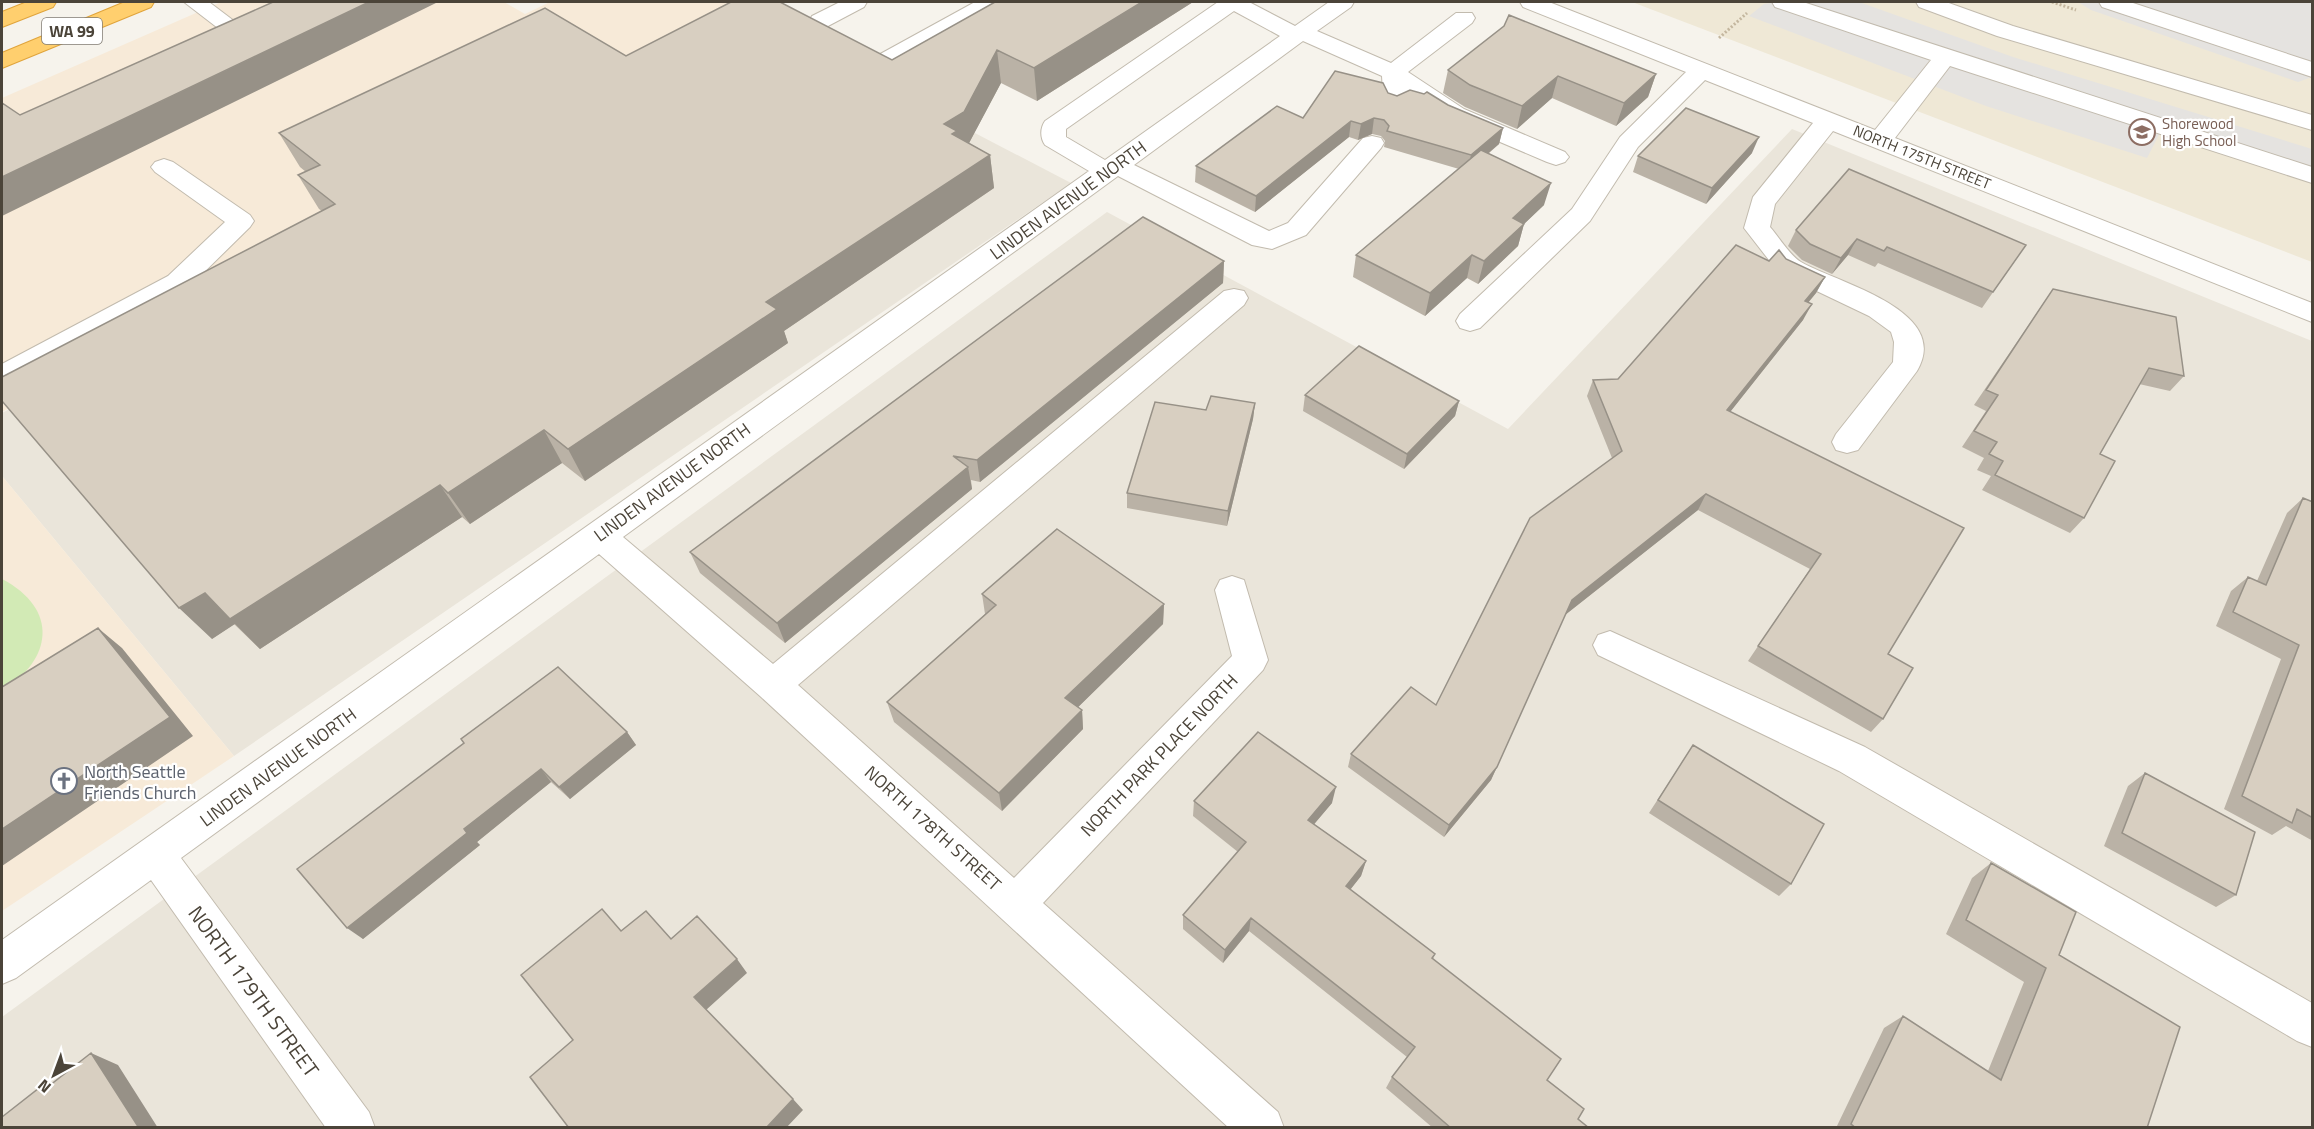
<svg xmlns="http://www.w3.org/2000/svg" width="2314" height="1129" viewBox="0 0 2314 1129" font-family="'Titillium Web',sans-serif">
	<rect width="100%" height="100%" fill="#f6f3ec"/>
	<path fill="#eae5da" d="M 764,15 L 904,96 L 1071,183 L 234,756 L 2,476 L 2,413 Z
		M 1792,129 L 2312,341 L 2312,1127 L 2,1128 L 2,1017 L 1107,212 L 1508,429 Z"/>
	<path fill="#f7ead8" d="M 221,2 L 504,2 L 525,14 L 550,2 L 741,2 L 764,15 L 2,412 L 2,98 Z
		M 2,476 L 234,756 L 2,911 Z"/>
	<path fill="#efe8d6" d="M 1632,2 L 2312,2 L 2312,262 Z"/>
	<path fill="#d2eab5" d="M 2,579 C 59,609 53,659 2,691 Z"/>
	<path fill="#e5e3e0" d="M 1781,2 L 1859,2 L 2013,57 L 2312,149 L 2312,169 L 2165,123 L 2147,158 L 1986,106 L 1749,16 L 1764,4 Z
		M 2078,2 L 2312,2 L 2312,77 L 2298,82 L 2091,10 Z"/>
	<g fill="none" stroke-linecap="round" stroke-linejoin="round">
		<defs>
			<path id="minor" d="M 184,2 L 209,2 L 242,27 L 239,32 L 223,32 Z
				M 840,2 L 867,2 L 864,7 L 828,26 L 812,26 L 809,21 L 812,16 Z
				M 975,2 L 1001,2 L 998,7 L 889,68 L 873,68 L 869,63 L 873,58 Z
				M 1218,2 L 1249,2 L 1295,26 L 1329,2 L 1354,2 L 1351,7 L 1317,31 L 1391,63 L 1456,13 L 1472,13 L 1475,18 L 1472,23 L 1408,72 L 1464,109 L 1565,152 L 1569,157 L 1565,162 L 1556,165 L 1547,162 L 1446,119 L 1406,93 L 1403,97 L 1387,97 L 1383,92 L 1382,76 L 1303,41 L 1134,165 L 1269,231 L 1288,223 L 1363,138 L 1372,136 L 1381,138 L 1384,143 L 1381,148 L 1306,235 L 1272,249 L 1252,245 L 1118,176 L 623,537 L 773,664 L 1224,291 L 1234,289 L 1244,291 L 1248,298 L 1244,305 L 798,685 L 1014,878 L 1232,656 L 1215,590 L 1220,580 L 1232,576 L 1244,580 L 1268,660 L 1263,670 L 1043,903 L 1278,1112 L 1284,1128 L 1229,1128 L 760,696 L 599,554 L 181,858 L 369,1112 L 375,1128 L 326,1128 L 151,880 L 16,978 L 2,984 L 2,940 L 1089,171 L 1045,145 C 1040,138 1040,128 1045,121 ZM 1234,11 L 1280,36 L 1105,160 L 1066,137 L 1066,129 Z
				M 1520,2 L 1549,2 L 1875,130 L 1931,60 L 1775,7 L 1772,2 L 1803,2 L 2312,167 L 2312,183 L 1950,66 L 1895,138 L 2312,303 L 2312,322 L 1833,131 L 1775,204 L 1770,227 C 1779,237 1789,255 1801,262 C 1837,283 1953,310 1917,371 L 1858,450 L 1847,453 L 1836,450 L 1832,442 L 1836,434 L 1893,362 L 1894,342 L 1891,332 L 1869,316 L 1779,273 L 1744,228 L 1753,197 L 1813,123 L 1705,80 L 1638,147 L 1590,221 L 1480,328 L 1470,331 L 1460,328 L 1456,321 L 1460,314 L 1572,209 L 1620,137 L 1686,72 L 1523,7 Z
				M 1916,2 L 1946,2 L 2013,26 L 2312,115 L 2312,130 L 1997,36 L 1919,7 Z
				M 2099,2 L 2130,2 L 2312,62 L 2312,77 L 2102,7 Z
				M 164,159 L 173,162 L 250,215 L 254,221 L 250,227 L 188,288 L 12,384 L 2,387 L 2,364 L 168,276 L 225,222 L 155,172 L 151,167 L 155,162 Z
				M 1610,631 L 1865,747 L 2312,1003 L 2312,1047 L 2297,1041 L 1839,771 L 1598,655 L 1593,645 L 1598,635 Z"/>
			<path id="highway" d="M 27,2 L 56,2 L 53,7 L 2,27 L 2,12 Z
				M 125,2 L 154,2 L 151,7 L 2,68 L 2,53 Z"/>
		</defs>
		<use href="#minor" stroke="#c2bbae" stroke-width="2"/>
		<use href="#highway" stroke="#e0a43c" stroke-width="2"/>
		<path stroke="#c4b79f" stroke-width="3" stroke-dasharray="2 2" stroke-linecap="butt" d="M 2052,2 L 2076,10
			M 1719,38 L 1747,13"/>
		<use href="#minor" fill="#fff" fill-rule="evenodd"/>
		<use href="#highway" fill="#ffcf6e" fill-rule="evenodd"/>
	</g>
	<path fill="#bab2a6" d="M 995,2 L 1193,2 L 1037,101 L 1001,83 L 969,143 L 990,155 L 994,188 L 784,331 L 788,343 L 585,481 L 562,463 L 470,524 L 462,517 L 260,649 L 234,624 L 212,639 L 322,211 L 319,209 L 298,175 L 306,172 L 300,167 L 279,133 L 626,56 L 892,60 Z
		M 1448,70 L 1656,74 L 1648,97 L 1616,126 L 1552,98 L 1517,129 L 1465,107 L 1443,93 Z
		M 1388,93 L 1397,96 L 1448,105 L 1503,128 L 1499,144 L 1488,154 L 1544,205 L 1524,224 L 1518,246 L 1478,284 L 1467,278 L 1425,316 L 1353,277 L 1356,255 L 1459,169 L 1384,147 L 1385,141 L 1381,136 L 1372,134 L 1358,140 L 1349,137 L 1255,212 L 1195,182 L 1196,166 L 1303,118 Z
		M 1752,153 L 1706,204 L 1633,172 L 1638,156 Z
		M 1796,230 L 2026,245 L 1982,308 L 1878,263 L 1875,267 L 1848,255 L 1832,274 L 1802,260 L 1788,246 Z
		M 1786,259 L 1825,277 L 1816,293 L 1808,303 L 1803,320 L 1730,412 L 1888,654 L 1883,719 L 1871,732 L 1748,661 L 1810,569 L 1698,510 L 1565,615 L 1491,780 L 1444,837 L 1348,767 L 1351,754 L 1436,705 L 1612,458 L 1587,396 L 1593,380 L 1618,379 L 1769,261 Z
		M 1224,261 L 1223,283 L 980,482 L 971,480 L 972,489 L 785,643 L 700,573 L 690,552 Z
		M 2053,289 L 2184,376 L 2170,391 L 2139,384 L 2100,454 L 2084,518 L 2070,533 L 1982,490 L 1991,476 L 1977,470 L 1984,458 L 1962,447 L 1986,411 L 1974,405 Z
		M 1305,395 L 1459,401 L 1455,416 L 1404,469 L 1303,411 Z
		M 1255,403 L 1253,419 L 1227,526 L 1127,508 L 1127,493 L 1206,410 Z
		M 2303,498 L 2313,502 L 2313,841 L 2286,826 L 2272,835 L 2224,809 L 2281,659 L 2216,626 L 2231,591 L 2248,577 L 2257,581 L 2287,513 Z
		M 982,594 L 1164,604 L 1163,624 L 1078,707 L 1082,710 L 1083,729 L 1002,811 L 894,722 L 887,702 L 985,614 Z
		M 627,732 L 636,745 L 570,799 L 551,782 L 477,842 L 480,845 L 363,939 L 297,869 Z
		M 1693,745 L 1791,884 L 1779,896 L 1649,813 Z
		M 2145,773 L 2236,895 L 2216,907 L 2104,846 L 2128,786 Z
		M 1194,801 L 1332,803 L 1314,824 L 1366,861 L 1361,876 L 1350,890 L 1435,954 L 1433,959 L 1547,1080 L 1578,1119 L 1589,1128 L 1433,1128 L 1386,1088 L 1392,1077 L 1407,1057 L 1249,931 L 1223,963 L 1183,929 L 1183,915 L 1238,852 L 1193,816 Z
		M 1991,863 L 2059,955 L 2147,1128 L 1836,1128 L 1884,1028 L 1903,1016 L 1988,1071 L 2024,982 L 1946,934 L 1972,878 Z"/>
	<path fill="#979187" d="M 369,2 L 438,2 L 2,216 L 2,177 Z
		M 1142,2 L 1193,2 L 1037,101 L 1034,68 Z
		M 997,50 L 1001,83 L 968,145 L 962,165 L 944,124 Z
		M 1656,74 L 1648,97 L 1616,126 L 1624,103 Z
		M 1558,76 L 1552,98 L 1517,129 L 1522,106 Z
		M 1374,118 L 1372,134 L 1358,140 L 1361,124 Z
		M 1351,121 L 1349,137 L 1255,212 L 1256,196 Z
		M 1503,128 L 1499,144 L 1467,171 L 1471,155 Z
		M 1759,137 L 1752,153 L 1706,204 L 1712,188 Z
		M 990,155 L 994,188 L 784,331 L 788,343 L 585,481 L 568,449 L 766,302 Z
		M 1551,183 L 1544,205 L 1524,224 L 1518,246 L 1478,284 L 1484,261 L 1513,218 Z
		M 1857,239 L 1848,255 L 1832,274 L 1841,258 Z
		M 1472,255 L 1467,278 L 1425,316 L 1430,293 Z
		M 1224,261 L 1223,283 L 980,482 L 977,460 Z
		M 1825,277 L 1816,293 L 1796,317 L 1805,301 Z
		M 1812,304 L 1803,320 L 1719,426 L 1727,410 Z
		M 1459,401 L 1455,416 L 1404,469 L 1407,454 Z
		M 1255,403 L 1253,419 L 1227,526 L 1228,511 Z
		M 544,430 L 562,463 L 470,524 L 448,493 Z
		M 968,467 L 972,489 L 785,643 L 777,623 Z
		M 440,485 L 462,517 L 260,649 L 235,624 L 212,639 L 179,608 L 205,593 Z
		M 1706,494 L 1698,510 L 1565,615 L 1572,600 Z
		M 1164,604 L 1163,624 L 1068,717 L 1065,698 Z
		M 98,628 L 122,648 L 193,736 L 2,866 L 2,829 Z
		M 1082,710 L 1083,729 L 1002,811 L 999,793 Z
		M 627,732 L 636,745 L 570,799 L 559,787 Z
		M 1497,767 L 1491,780 L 1444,837 L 1449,825 Z
		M 541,769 L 551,782 L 477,842 L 480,845 L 363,939 L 347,928 L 464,829 Z
		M 1336,787 L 1332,803 L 1305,835 L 1308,820 Z
		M 1366,861 L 1361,876 L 1342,900 L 1346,886 Z
		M 1251,918 L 1249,931 L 1223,963 L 1225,950 Z
		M 737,959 L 747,973 L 706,1010 L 694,997 Z
		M 91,1053 L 118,1065 L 158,1128 L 139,1128 Z
		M 793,1099 L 803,1110 L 786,1128 L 766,1128 Z"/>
	<path fill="#d8cfc1" stroke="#979187" stroke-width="1.5" d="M 273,2 L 369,2 L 2,177 L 2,103 L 20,115 Z
		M 731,2 L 780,2 L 892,60 L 995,2 L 1142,2 L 1034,68 L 997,50 L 964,112 L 944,124 L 957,131 L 952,134 L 990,155 L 766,302 L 777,309 L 568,449 L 544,430 L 448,493 L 440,485 L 230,619 L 205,593 L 179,608 L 2,401 L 2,377 L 335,204 L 298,175 L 320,165 L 279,133 L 545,8 L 626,56 Z
		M 1509,15 L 1656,74 L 1624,103 L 1558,76 L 1522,106 L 1470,85 L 1448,70 L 1504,26 Z
		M 1335,71 L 1383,83 L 1388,93 L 1397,96 L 1410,90 L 1424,94 L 1427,92 L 1448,105 L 1503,128 L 1471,155 L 1387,131 L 1389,126 L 1384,120 L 1374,118 L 1361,124 L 1351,121 L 1256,196 L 1196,166 L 1277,106 L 1303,118 Z
		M 1686,108 L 1759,137 L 1712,188 L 1638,156 Z
		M 1481,150 L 1551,183 L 1513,218 L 1524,224 L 1484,261 L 1472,255 L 1430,293 L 1356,255 Z
		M 1849,169 L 2026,245 L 1993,292 L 1887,247 L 1884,251 L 1857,239 L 1841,258 L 1810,244 L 1796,230 Z
		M 1143,217 L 1224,261 L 977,460 L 953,456 L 968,467 L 777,623 L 690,552 Z
		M 1736,245 L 1769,261 L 1779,250 L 1786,259 L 1825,277 L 1805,301 L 1812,304 L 1727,410 L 1964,528 L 1888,654 L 1913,668 L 1883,719 L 1758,646 L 1821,554 L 1706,494 L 1572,600 L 1497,767 L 1449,825 L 1351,754 L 1411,687 L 1436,705 L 1530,518 L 1622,451 L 1593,380 L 1618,379 Z
		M 2053,289 L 2176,317 L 2184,376 L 2149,368 L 2100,454 L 2115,461 L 2084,518 L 1995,475 L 2003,461 L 1989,454 L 1997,442 L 1974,431 L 1998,395 L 1986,390 Z
		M 1359,346 L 1459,401 L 1407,454 L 1305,395 Z
		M 1211,396 L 1255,403 L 1228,511 L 1127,493 L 1155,402 L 1206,410 Z
		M 2303,498 L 2313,502 L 2313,818 L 2297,809 L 2292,823 L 2242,796 L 2299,645 L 2233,612 L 2248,577 L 2266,585 Z
		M 1057,529 L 1164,604 L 1065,698 L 1082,710 L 999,793 L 887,702 L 996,605 L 982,594 Z
		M 98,628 L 170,717 L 2,829 L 2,687 Z
		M 558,667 L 627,732 L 559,787 L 541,769 L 464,829 L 467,833 L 347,928 L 297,869 L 464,743 L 461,739 Z
		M 1258,732 L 1336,787 L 1308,820 L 1366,861 L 1346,886 L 1435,954 L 1432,958 L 1561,1059 L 1547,1080 L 1584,1109 L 1578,1119 L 1589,1128 L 1451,1128 L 1392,1077 L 1415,1047 L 1251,918 L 1225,950 L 1183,915 L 1246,842 L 1194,801 Z
		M 1693,745 L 1824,824 L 1791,884 L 1658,800 Z
		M 2145,773 L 2255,832 L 2236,895 L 2122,833 Z
		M 1991,863 L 2076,912 L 2059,955 L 2180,1027 L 2147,1128 L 1856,1128 L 1851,1124 L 1903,1016 L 2001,1080 L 2046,968 L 1966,920 Z
		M 602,909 L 621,931 L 646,911 L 671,939 L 697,916 L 737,959 L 694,997 L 793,1099 L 766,1128 L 569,1128 L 530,1077 L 573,1040 L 521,975 Z
		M 91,1053 L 139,1128 L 2,1128 L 2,1117 L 43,1085 L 45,1089 Z"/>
	<defs>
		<symbol id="school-ring" viewBox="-11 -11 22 22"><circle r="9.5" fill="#fff" stroke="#8d6e63" stroke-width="1.5"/><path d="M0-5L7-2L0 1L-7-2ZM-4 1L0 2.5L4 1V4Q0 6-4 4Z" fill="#8d6e63"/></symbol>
		<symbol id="church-ring" viewBox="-11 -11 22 22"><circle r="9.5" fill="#fff" stroke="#6b7280" stroke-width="1.5"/><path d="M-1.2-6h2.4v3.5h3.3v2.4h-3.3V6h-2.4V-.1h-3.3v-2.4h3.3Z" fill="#6b7280"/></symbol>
	</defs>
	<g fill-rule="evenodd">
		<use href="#school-ring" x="2127" y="117" width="30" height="30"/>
		<use href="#church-ring" x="49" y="766" width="30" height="30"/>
	</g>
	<g text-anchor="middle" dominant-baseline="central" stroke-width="4.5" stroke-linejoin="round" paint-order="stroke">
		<g font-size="15" fill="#785e54" stroke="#fff" text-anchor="start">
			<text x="2162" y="123">Shorewood<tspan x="2162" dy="17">High School</tspan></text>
		</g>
		<g font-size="15" fill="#4b4439" stroke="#fff">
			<text transform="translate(1922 157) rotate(22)">NORTH 175TH STREET</text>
		</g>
		<rect fill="#fff" stroke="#817c74" stroke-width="1.5" x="42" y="18" width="60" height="26" rx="4.5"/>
		<g font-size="16" font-weight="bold" fill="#4b4439">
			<text x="72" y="31">WA 99</text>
		</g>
		<g font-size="18" fill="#4b4439" stroke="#fff">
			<text transform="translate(1068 200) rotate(-36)">LINDEN AVENUE NORTH</text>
			<text transform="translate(672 482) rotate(-36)">LINDEN AVENUE NORTH</text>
			<text transform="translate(1159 755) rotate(-46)">NORTH PARK PLACE NORTH</text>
			<text transform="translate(278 767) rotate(-36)">LINDEN AVENUE NORTH</text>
			<text transform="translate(933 828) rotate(42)">NORTH 178TH STREET</text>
		</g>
		<g font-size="18" fill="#5b616d" stroke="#fff" text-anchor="start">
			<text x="84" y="771">North Seattle<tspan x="84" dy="21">Friends Church</tspan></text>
		</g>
		<g font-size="21" fill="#4b4439" stroke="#fff">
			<text transform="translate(254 991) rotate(54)">NORTH 179TH STREET</text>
		</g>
	</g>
	<rect width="2314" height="1129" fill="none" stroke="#4b4439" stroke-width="6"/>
	<g transform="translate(54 1075) rotate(221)" stroke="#ffffff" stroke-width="4.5" paint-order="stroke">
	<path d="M0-4.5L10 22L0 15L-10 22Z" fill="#4b4439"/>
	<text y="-9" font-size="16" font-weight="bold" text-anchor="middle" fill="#4b4439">N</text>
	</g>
</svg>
